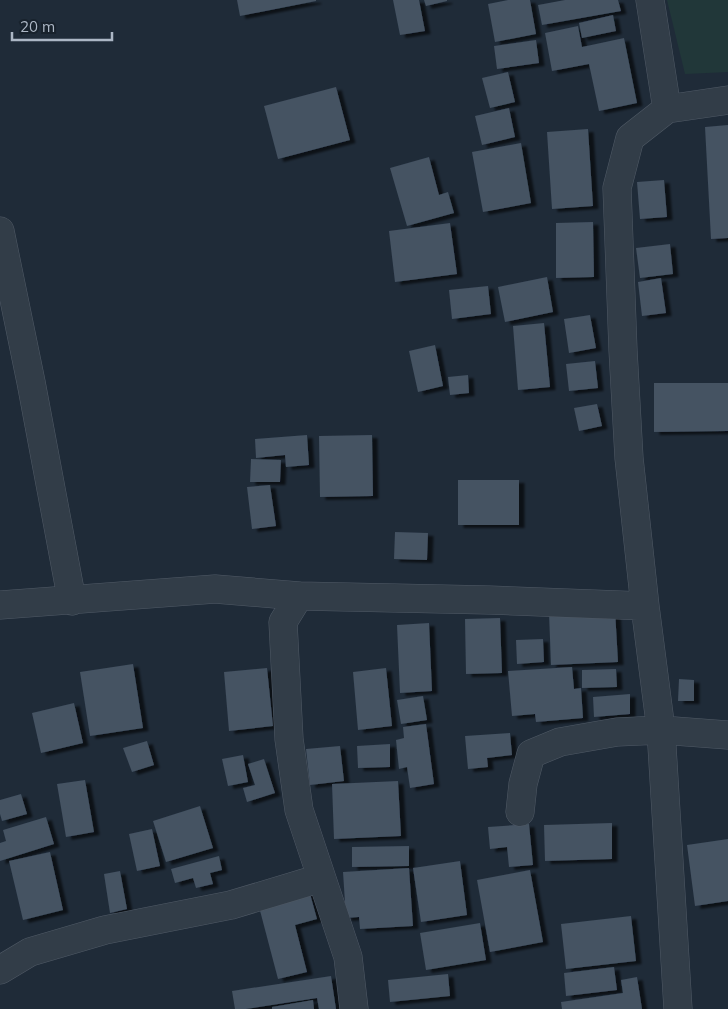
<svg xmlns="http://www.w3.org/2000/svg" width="728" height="1009" viewBox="0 0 728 1009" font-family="Mulish,sans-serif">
	<defs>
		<filter id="shadow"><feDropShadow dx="5.5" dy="3" stdDeviation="1" flood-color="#0009"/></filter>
	</defs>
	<rect width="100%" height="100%" fill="#1f2b38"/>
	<path fill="#213739" d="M 667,0 L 728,0 L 728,72 L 685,74 Z"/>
	<path fill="#445262" filter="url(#shadow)" d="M 237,0 L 316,0 L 316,1 L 240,16 Z
		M 393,0 L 419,0 L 425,31 L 400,35 Z
		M 424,0 L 447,0 L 447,1 L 426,6 Z
		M 508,0 L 530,0 L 536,34 L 495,42 L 488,4 Z
		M 565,0 L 618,0 L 621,11 L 542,25 L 538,5 Z
		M 613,15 L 616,31 L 582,38 L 579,23 Z
		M 578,26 L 582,47 L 624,38 L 637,103 L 599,111 L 589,64 L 552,71 L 545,33 Z
		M 536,40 L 539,63 L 497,69 L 494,46 Z
		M 508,72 L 515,102 L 490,108 L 482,78 Z
		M 336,87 L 350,140 L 278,159 L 264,106 Z
		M 509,108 L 515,137 L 482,145 L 475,116 Z
		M 728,125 L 728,238 L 711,239 L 705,127 Z
		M 588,129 L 593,206 L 552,209 L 547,132 Z
		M 521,143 L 531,203 L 483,212 L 472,152 Z
		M 429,157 L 439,195 L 448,192 L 454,213 L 407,226 L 390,168 Z
		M 664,180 L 667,217 L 640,219 L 637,182 Z
		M 593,222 L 594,277 L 556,278 L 556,223 Z
		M 450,223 L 457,274 L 395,282 L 389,231 Z
		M 670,244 L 673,274 L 640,278 L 636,248 Z
		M 547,277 L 553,312 L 505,322 L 498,287 Z
		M 661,278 L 666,313 L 642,316 L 638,282 Z
		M 488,286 L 491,314 L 452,319 L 449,290 Z
		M 590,315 L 596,348 L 569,353 L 564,319 Z
		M 544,323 L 550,387 L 518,390 L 513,326 Z
		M 435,345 L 443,386 L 418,392 L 409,351 Z
		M 595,361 L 598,388 L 569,391 L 566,364 Z
		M 468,375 L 469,393 L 450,395 L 448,377 Z
		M 654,383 L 728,383 L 728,431 L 654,432 Z
		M 597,404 L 602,426 L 579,431 L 574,408 Z
		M 307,435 L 309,465 L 286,467 L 285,455 L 256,458 L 255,439 Z
		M 372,435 L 373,496 L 320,497 L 319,436 Z
		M 251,459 L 281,460 L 280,482 L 250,482 Z
		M 458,480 L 519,480 L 519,525 L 458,525 Z
		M 270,485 L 276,526 L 252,529 L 247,487 Z
		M 395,532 L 428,533 L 427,560 L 394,559 Z
		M 615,610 L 618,662 L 551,665 L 549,613 Z
		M 500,618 L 502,673 L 466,674 L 465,619 Z
		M 429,623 L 432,691 L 400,693 L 397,625 Z
		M 543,639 L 544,662 L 517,664 L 516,640 Z
		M 133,664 L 143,728 L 90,736 L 80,672 Z
		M 572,667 L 574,689 L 581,688 L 583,718 L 536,722 L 535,714 L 512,716 L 508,671 Z
		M 267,668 L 273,726 L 229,731 L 224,672 Z
		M 386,668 L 392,726 L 358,730 L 353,672 Z
		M 616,669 L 617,687 L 582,688 L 582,670 Z
		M 679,679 L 694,680 L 694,701 L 678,701 Z
		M 630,694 L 630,714 L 594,717 L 593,697 Z
		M 423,696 L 427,720 L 401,724 L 397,700 Z
		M 74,703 L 83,743 L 41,753 L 32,713 Z
		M 426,724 L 434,784 L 410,788 L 407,767 L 399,769 L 396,740 L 404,738 L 403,727 Z
		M 510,733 L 512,755 L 487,758 L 488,767 L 468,769 L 465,736 Z
		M 147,741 L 154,765 L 132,772 L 123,748 Z
		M 390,744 L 390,767 L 358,768 L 357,746 Z
		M 340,746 L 344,781 L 310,785 L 306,749 Z
		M 243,755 L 248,782 L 228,786 L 222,759 Z
		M 264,759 L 275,793 L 247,802 L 243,788 L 255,785 L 248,764 Z
		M 85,780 L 94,832 L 66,837 L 57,784 Z
		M 398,781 L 401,836 L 334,839 L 332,784 Z
		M 21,794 L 27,814 L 2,821 L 0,814 L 0,800 Z
		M 200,806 L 213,848 L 166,862 L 153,821 Z
		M 46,817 L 54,844 L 0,861 L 0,843 L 6,841 L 3,830 Z
		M 612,823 L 612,859 L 545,861 L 544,825 Z
		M 529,824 L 533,865 L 509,867 L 507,847 L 490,849 L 488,827 Z
		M 152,829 L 160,866 L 137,871 L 129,834 Z
		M 728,839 L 728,901 L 695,906 L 687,845 Z
		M 409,846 L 409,866 L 352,867 L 352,847 Z
		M 50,852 L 63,910 L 23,920 L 9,861 Z
		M 219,856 L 222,870 L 210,873 L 213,884 L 196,888 L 193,878 L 175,883 L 171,869 Z
		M 460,861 L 467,915 L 421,922 L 413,868 Z
		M 409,868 L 413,926 L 360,929 L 359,917 L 346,918 L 343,872 Z
		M 530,870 L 543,942 L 490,952 L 477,880 Z
		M 120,871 L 127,909 L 110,913 L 104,874 Z
		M 309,890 L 317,919 L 295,925 L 307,972 L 278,979 L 258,903 Z
		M 631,916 L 636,961 L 566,969 L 561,924 Z
		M 480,923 L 486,960 L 426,970 L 420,933 Z
		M 614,967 L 617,990 L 566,996 L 564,973 Z
		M 448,974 L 450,996 L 390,1002 L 388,980 Z
		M 331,976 L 336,1009 L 319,1009 L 317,998 L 246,1009 L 235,1009 L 232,991 Z
		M 637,977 L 642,1009 L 562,1009 L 561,1002 L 623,993 L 621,980 Z
		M 313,1000 L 314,1009 L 272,1009 L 272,1007 Z"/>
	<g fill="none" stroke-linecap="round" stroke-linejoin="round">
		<defs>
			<path id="minor" d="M 650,0 L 667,109
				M 0,231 L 31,382 L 72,601
				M 0,605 L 215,589 L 299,596
				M 520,812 L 523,784 L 531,754 L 560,742 L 617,732 L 661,730 L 728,735
				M 0,970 L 30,952 L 105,930 L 231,905 L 321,878
				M 354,1009 L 348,957 L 299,810 L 289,739 L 283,622 L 299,596 L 489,600 L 645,606
				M 678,1009 L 661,730 L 645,606 L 629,458 L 623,350 L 617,188 L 630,138 L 667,109 L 728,100"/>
		</defs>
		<use href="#minor" stroke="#505a66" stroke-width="29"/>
		<use href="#minor" stroke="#323d48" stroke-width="28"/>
	</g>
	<path d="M12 32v8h100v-8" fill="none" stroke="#acb7c5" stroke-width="2.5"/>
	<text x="20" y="32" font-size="15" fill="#acb7c5" stroke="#18222c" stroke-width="4" paint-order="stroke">20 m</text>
</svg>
